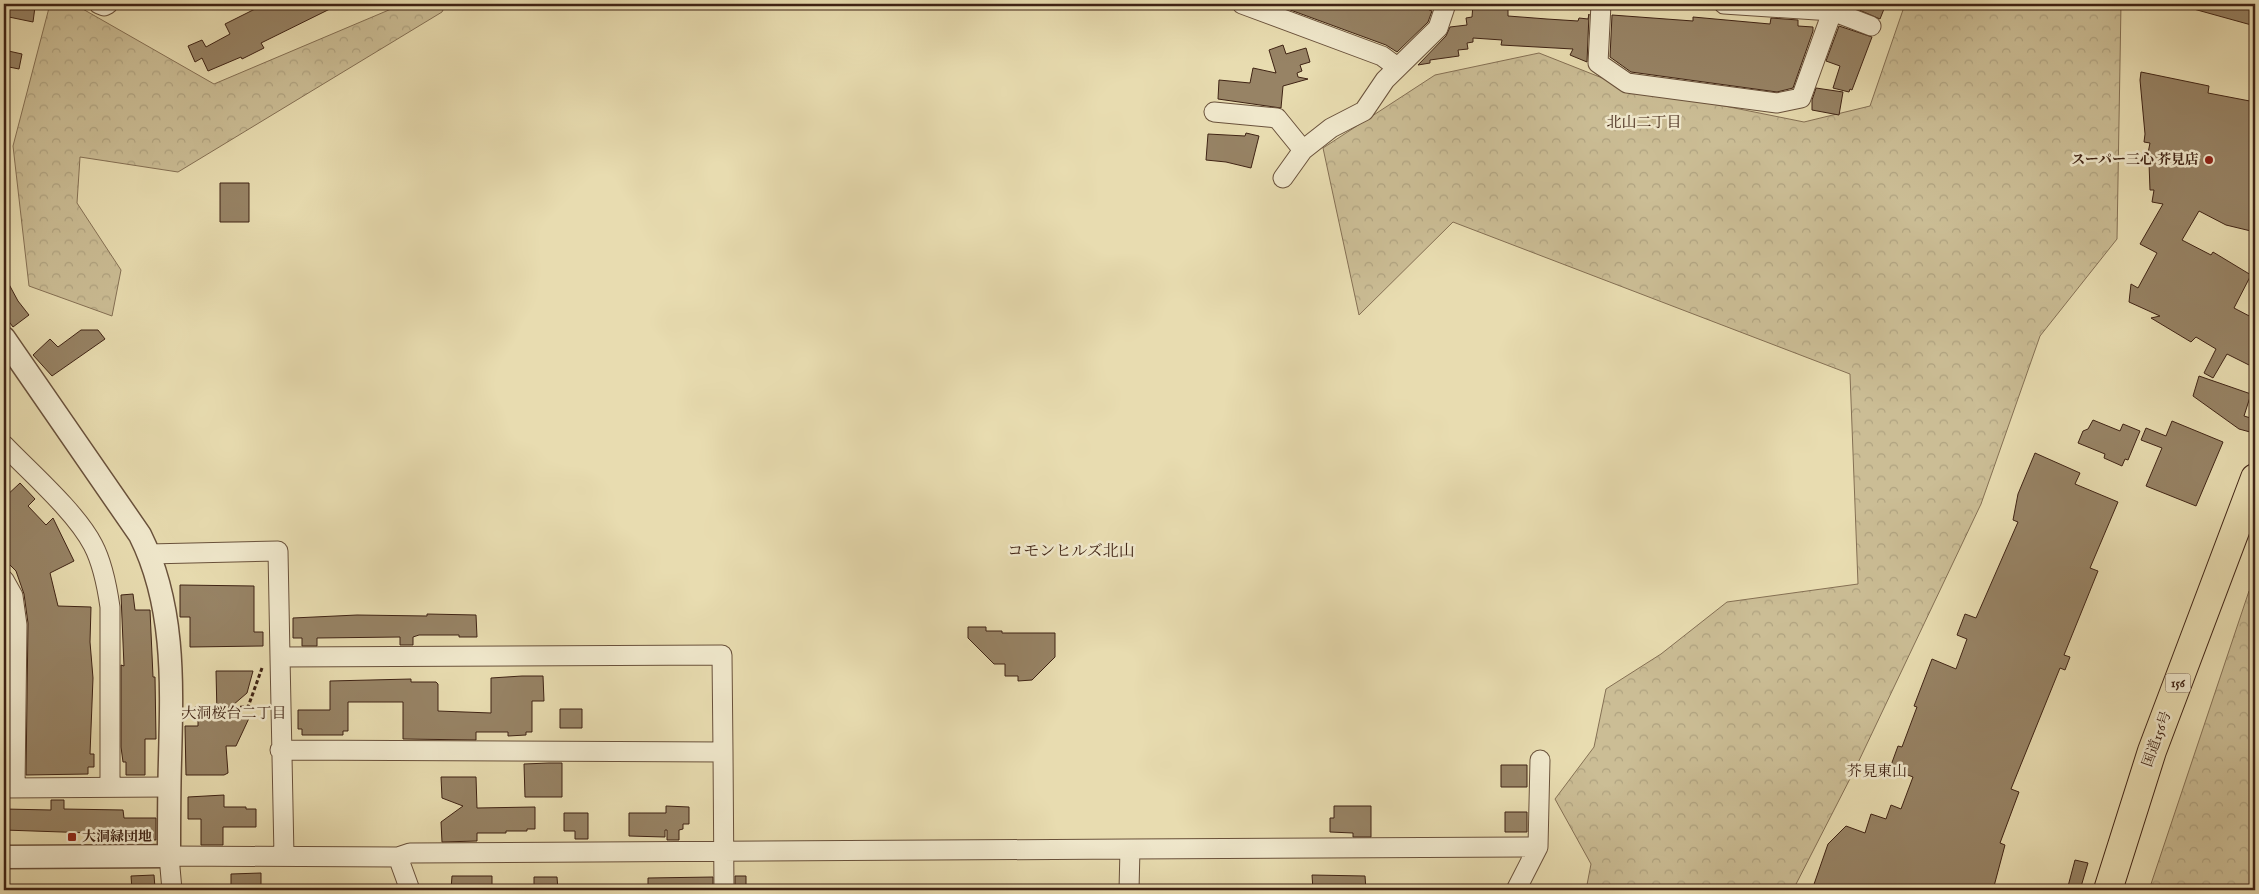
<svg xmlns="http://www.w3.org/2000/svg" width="2259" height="894" viewBox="0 0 2259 894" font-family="'IM FELL English','Noto Serif JP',serif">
	<defs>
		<pattern id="forest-crowns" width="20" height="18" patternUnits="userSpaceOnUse" patternTransform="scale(1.25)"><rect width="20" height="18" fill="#cbbd95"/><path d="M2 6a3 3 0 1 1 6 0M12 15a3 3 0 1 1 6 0" fill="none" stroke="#afa280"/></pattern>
	</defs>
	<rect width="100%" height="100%" fill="#e8dcb0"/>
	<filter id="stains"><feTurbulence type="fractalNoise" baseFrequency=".004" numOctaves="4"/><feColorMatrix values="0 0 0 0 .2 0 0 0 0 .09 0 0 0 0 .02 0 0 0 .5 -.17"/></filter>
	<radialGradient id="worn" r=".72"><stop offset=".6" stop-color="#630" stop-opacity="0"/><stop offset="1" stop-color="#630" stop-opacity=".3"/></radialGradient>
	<path fill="url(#forest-crowns)" stroke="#857054" d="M 50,4 L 74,4 L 214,84 L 403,4 L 446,4 L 442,12 L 178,172 L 80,157 L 77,203 L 121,270 L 112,316 L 29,286 L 13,146 Z
		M 1905,4 L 2121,4 L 2117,239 L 2040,336 L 1981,504 L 1855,769 L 1793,890 L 1586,890 L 1591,864 L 1555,799 L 1594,747 L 1606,689 L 1661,654 L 1727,602 L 1858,584 L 1850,374 L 1453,222 L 1359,315 L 1323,148 L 1435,75 L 1539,53 L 1620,85 L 1804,122 L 1870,106 Z
		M 2249,591 L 2255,593 L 2255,890 L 2149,890 Z"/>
	<path fill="#978365" stroke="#3f2314" d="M 4,4 L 35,7 L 33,22 L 4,16 Z
		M 265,4 L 340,4 L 261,43 L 264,48 L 242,59 L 241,57 L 208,71 L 202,58 L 195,62 L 188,46 L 202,40 L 206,47 L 230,34 L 225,24 Z
		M 1274,4 L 1431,4 L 1429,10 L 1432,11 L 1428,22 L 1397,52 L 1386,45 Z
		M 1473,4 L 1508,4 L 1508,16 L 1547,19 L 1578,21 L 1579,18 L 1588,19 L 1589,14 L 1587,62 L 1570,55 L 1573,49 L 1501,45 L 1502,40 L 1473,38 L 1473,42 L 1467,43 L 1468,49 L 1458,50 L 1459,56 L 1430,60 L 1430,63 L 1418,65 L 1446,36 L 1450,27 L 1467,25 L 1466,18 L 1472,17 Z
		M 1850,4 L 1886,4 L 1880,19 L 1850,6 Z
		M 2190,4 L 2255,4 L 2255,26 L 2190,8 Z
		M 1612,15 L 1693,21 L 1693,17 L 1770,24 L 1771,18 L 1798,20 L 1798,26 L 1813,27 L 1813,31 L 1793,88 L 1777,92 L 1631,72 L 1610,57 Z
		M 1839,26 L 1872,37 L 1852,90 L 1850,89 L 1849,92 L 1833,88 L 1840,66 L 1826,61 Z
		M 1283,45 L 1286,54 L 1306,48 L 1310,62 L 1300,65 L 1302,71 L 1297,73 L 1298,77 L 1308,79 L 1283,86 L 1281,108 L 1218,99 L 1219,80 L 1250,83 L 1253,68 L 1276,73 L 1269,50 Z
		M 4,50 L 22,54 L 19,69 L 4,66 Z
		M 2141,72 L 2209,86 L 2208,93 L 2255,102 L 2255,232 L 2226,225 L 2199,211 L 2182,240 L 2211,255 L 2213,252 L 2251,275 L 2234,308 L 2255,319 L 2255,368 L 2227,354 L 2213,378 L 2204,373 L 2216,349 L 2196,337 L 2191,342 L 2151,318 L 2160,316 L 2129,302 L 2131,284 L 2138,288 L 2157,253 L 2140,244 L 2163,204 L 2152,202 L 2154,190 L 2150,190 L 2149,163 L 2146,163 L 2150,143 L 2144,142 L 2145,134 L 2140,80 Z
		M 1816,88 L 1843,92 L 1839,115 L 1812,110 L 1812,100 Z
		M 1246,133 L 1259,136 L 1251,168 L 1226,162 L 1206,160 L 1208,134 L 1245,136 Z
		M 220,183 L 249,183 L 249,222 L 220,222 Z
		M 4,275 L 18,301 L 29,315 L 13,327 L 4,315 Z
		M 81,330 L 98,330 L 105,339 L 52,376 L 33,355 L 50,339 L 58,347 Z
		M 2199,376 L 2251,394 L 2244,416 L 2254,419 L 2250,432 L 2239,429 L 2193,396 Z
		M 2093,420 L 2120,431 L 2123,424 L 2140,431 L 2128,460 L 2125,459 L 2122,466 L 2104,458 L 2105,454 L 2078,443 L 2083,431 L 2088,429 Z
		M 2172,421 L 2223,442 L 2196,506 L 2146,486 L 2162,448 L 2141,440 L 2146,428 L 2166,436 Z
		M 2035,453 L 2080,473 L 2075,484 L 2118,502 L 2090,568 L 2098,571 L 2064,655 L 2070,657 L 2065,670 L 2060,668 L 2011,789 L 2019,792 L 2000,843 L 2005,845 L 1993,890 L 1812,890 L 1828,844 L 1846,826 L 1865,833 L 1871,814 L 1886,819 L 1891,805 L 1901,809 L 1913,777 L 1890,768 L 1898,746 L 1902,747 L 1917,707 L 1914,706 L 1932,659 L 1956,669 L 1967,639 L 1957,635 L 1965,614 L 1976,618 L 2018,522 L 2013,520 L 2018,494 Z
		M 20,483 L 35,499 L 28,506 L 46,525 L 53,518 L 74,561 L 50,573 L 58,606 L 91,607 L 90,642 L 93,678 L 90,754 L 94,754 L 94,767 L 88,767 L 88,774 L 26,775 L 28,623 L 24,594 L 16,571 L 4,559 L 4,498 Z
		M 180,585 L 254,586 L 254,632 L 263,632 L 263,646 L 190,647 L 190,617 L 180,617 Z
		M 133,594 L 135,610 L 150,610 L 153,677 L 155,677 L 156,739 L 145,739 L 145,775 L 126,775 L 126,762 L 123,762 L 121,747 L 121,665 L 124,666 L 121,595 Z
		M 427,614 L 476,615 L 477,637 L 459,637 L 459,635 L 419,635 L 413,637 L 413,645 L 400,645 L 400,637 L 317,638 L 317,646 L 302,646 L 302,638 L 293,638 L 293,618 L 357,615 L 427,616 Z
		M 968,627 L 986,627 L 986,631 L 1002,631 L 1002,633 L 1055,633 L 1055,657 L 1032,680 L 1018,681 L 1018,676 L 1005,676 L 1005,664 L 994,664 L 968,638 Z
		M 216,671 L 253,671 L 247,693 L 219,717 L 250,716 L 236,746 L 226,746 L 228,773 L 224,775 L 186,775 L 185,726 L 198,726 L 198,714 L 217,714 Z
		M 522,676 L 543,676 L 544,701 L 532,701 L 532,732 L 526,732 L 526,735 L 508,736 L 508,732 L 476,732 L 476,740 L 403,739 L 403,702 L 348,702 L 348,731 L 343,731 L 343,735 L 302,735 L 302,729 L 298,729 L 298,710 L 330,710 L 330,681 L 411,679 L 411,682 L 436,682 L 438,684 L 438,711 L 491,713 L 491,678 Z
		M 560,709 L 582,709 L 582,728 L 560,728 Z
		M 549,763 L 562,763 L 562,797 L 525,797 L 524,764 Z
		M 1501,765 L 1527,765 L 1527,787 L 1501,787 Z
		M 441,777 L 476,777 L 477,808 L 535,807 L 535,829 L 527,829 L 527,831 L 506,831 L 506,833 L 477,833 L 477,841 L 442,842 L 441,822 L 463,806 L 442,798 Z
		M 224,795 L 224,807 L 246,807 L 246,809 L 256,809 L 256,827 L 223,827 L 223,845 L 201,845 L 201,819 L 188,819 L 188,797 Z
		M 51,800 L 64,800 L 64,809 L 123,810 L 124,818 L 156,818 L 156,840 L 129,840 L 129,836 L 91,837 L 91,833 L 4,830 L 5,809 L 51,810 Z
		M 666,806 L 689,807 L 689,824 L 683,824 L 683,829 L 679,830 L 679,840 L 667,840 L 667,830 L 665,830 L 665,837 L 629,836 L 629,813 L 666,813 Z
		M 1334,806 L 1371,806 L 1371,837 L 1353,837 L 1353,833 L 1330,832 L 1330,818 L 1334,818 Z
		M 1505,812 L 1527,812 L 1527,832 L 1505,832 Z
		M 564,813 L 588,813 L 588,839 L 575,839 L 575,831 L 564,831 Z
		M 2075,860 L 2088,863 L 2080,890 L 2067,890 Z
		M 261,873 L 261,890 L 231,890 L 231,874 Z
		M 154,875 L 155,888 L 151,888 L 151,890 L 132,890 L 131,876 Z
		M 1312,875 L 1365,876 L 1366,890 L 1313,890 Z
		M 452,876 L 492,876 L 492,890 L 451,890 Z
		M 735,876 L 746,876 L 746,890 L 735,890 Z
		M 534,877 L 557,877 L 558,890 L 534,890 Z
		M 713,877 L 713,890 L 648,890 L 648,878 Z"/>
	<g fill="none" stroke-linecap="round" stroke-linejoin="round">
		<defs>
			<path id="minor" d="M 99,4 L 104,6 L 108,4
				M 1242,4 L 1382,56 L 1397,67
				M 1601,4 L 1598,63 L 1627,83 L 1777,103 L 1801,98 L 1835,4
				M 1724,4 L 1832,11 L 1871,26
				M 1214,112 L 1277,118 L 1303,150
				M 1283,178 L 1303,150 L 1331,128 L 1364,111 L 1385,80 L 1438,28 L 1446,4
				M 4,445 C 30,472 76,512 93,545 C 103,564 107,586 110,607 L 110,787
				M 149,554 L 278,551 L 280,657
				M 4,580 L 13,596 L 17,625 L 15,788
				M 280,750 L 723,752 L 722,655 L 280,657 L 284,856
				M 723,752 L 724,890
				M 4,788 L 169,787
				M 1538,847 L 1540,760
				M 398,857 L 410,853 L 1130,849
				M 172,890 L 169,856 L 398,857 L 410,890
				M 1129,890 L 1130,849 L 1538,847 L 1516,890"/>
			<path id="tertiary" d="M 4,338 L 140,535 C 175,605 172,683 170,760 C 169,792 169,824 169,856 L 4,857"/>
			<path id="trunk" d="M 2108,890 L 2152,751 L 2255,478"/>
		</defs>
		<use href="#minor" stroke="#69513b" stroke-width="21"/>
		<use href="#tertiary" stroke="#69513b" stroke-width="25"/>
		<use href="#trunk" stroke="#3f2314" stroke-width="30"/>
		<path stroke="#3f2314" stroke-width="3" stroke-dasharray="4 2.5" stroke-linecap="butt" d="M 188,708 L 248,707 L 262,668"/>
		<use href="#minor" stroke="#f0e8cc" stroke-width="19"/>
		<use href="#tertiary" stroke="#f0e8cc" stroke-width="22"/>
		<use href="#trunk" stroke="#e8dcb0" stroke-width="28"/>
	</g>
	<g fill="#8f2418" stroke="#f0e8cc" stroke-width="2">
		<circle cx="2209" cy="160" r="5"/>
		<rect x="67" y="832" width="10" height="10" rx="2.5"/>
	</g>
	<g text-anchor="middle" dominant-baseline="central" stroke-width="5" stroke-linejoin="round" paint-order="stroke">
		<rect fill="#f0e8cc" stroke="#745e4b" stroke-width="1" x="2165.5" y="673.5" width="25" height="19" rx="4"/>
		<g font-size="12" font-weight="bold" fill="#3f2314">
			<text x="2178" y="683">156</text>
		</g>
		<g font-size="14" font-weight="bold" fill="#3f2314" stroke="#f0e8cc" text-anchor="end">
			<text x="2199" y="160">スーパー三心 芥見店</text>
			<text x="82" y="837" text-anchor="start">大洞緑団地</text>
		</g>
		<g font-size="14" fill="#3f2314" stroke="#f0e8cc">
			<text transform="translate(2157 739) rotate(-70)">国道156号</text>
		</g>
		<g font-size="15" fill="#3f2314" stroke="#f0e8cc">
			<text x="1644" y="122">北山二丁目</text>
			<text x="234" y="713">大洞桜台二丁目</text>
			<text x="1877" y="771">芥見東山</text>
		</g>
		<g font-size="16" fill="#3f2314" stroke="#f0e8cc">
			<text x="1071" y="552">コモンヒルズ北山</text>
		</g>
	</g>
	<rect width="2259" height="894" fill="none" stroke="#e8dcb0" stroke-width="20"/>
	<rect x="5" y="5" width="2249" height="884" fill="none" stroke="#3f2314" stroke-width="2.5"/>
	<rect x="10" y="10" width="2239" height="874" fill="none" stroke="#3f2314"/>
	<rect width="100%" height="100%" filter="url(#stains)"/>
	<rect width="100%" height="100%" fill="url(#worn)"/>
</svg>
